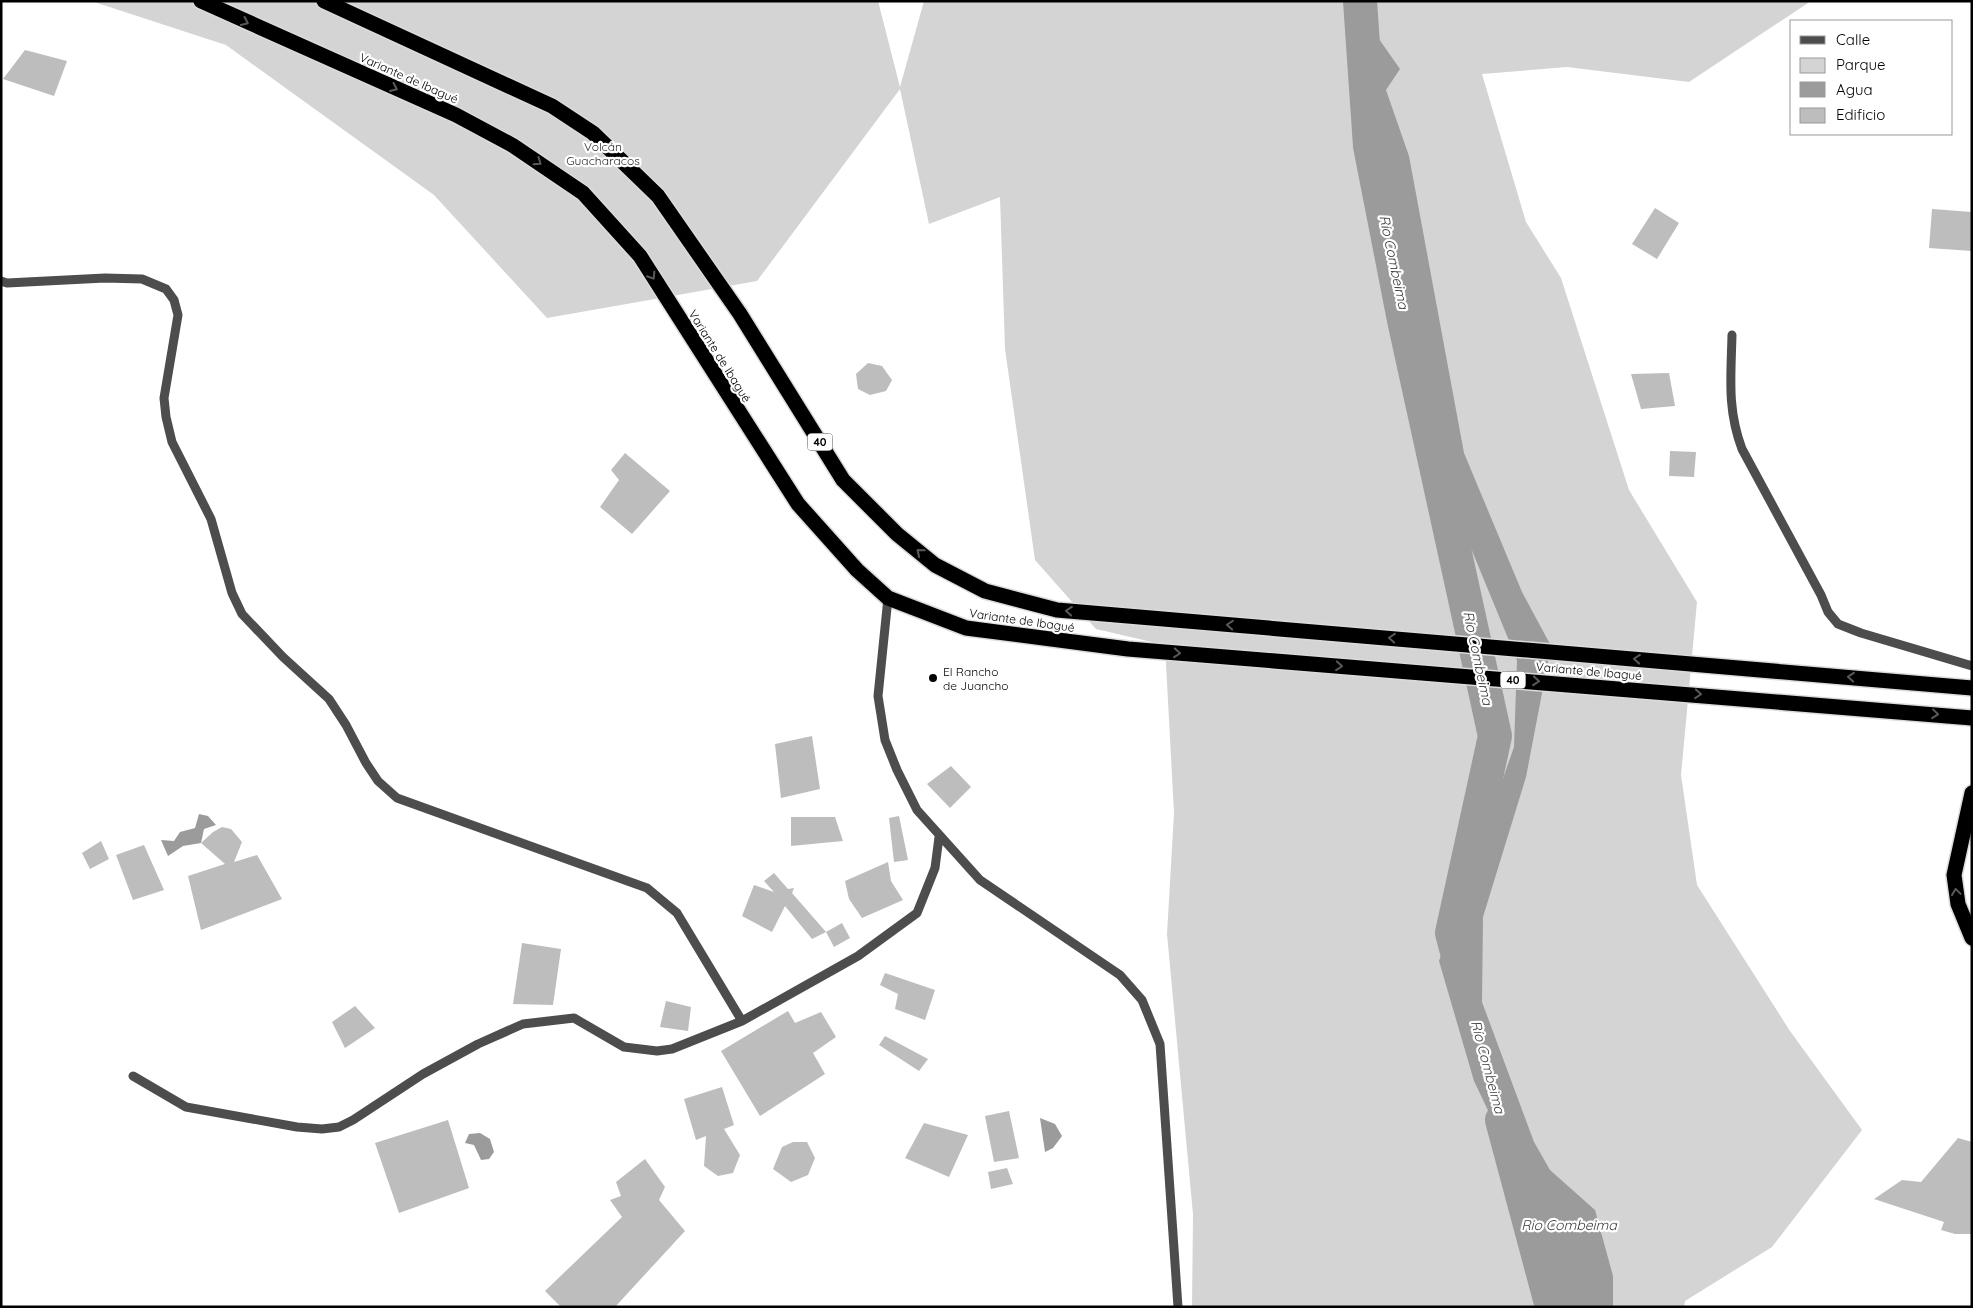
<svg xmlns="http://www.w3.org/2000/svg" width="1973" height="1308" viewBox="0 0 1973 1308" font-family="Quicksand,sans-serif">
	<rect width="100%" height="100%" fill="#fff"/>
	<path fill="#d4d4d4" d="M 91,1 L 878,1 L 900,87 L 924,1 L 1811,1 L 1689,82 L 1567,67 L 1482,74 L 1526,222 L 1561,278 L 1629,490 L 1697,602 L 1681,775 L 1697,885 L 1790,1031 L 1862,1130 L 1772,1247 L 1685,1301 L 1684,1307 L 1192,1307 L 1193,1214 L 1167,934 L 1174,813 L 1165,645 L 1096,629 L 1035,560 L 1005,349 L 1000,197 L 929,224 L 900,89 L 757,281 L 547,318 L 434,195 L 226,45 Z"/>
	<path fill="#9b9b9b" d="M 1343,1 L 1376,1 L 1379,39 L 1400,69 L 1386,90 L 1409,156 L 1464,453 L 1522,592 L 1551,646 L 1526,777 L 1483,917 L 1482,1002 L 1534,1142 L 1550,1170 L 1595,1210 L 1613,1276 L 1613,1307 L 1564,1307 L 1563,1289 L 1534,1207 L 1474,1081 L 1439,961 L 1514,747 L 1517,660 L 1468,541 L 1434,400 L 1407,253 L 1380,128 Z
		M 199,814 L 208,816 L 216,825 L 204,829 L 201,843 L 183,846 L 168,856 L 161,840 L 174,841 L 180,832 L 195,828 Z
		M 1040,1118 L 1055,1124 L 1062,1136 L 1053,1148 L 1045,1152 Z
		M 480,1133 L 490,1139 L 494,1152 L 489,1159 L 481,1160 L 474,1145 L 465,1143 L 469,1134 Z"/>
	<g fill="none" stroke-linecap="round" stroke-linejoin="round">
		<path stroke="#9b9b9b" stroke-width="34" d="M 1360,1 L 1370,146 L 1404,320 L 1495,736 L 1452,933 L 1457,952
			M 1502,1120 L 1552,1307"/>
	</g>
	<path fill="#bdbdbd" d="M 25,50 L 67,61 L 54,96 L 3,79 Z
		M 1655,208 L 1679,223 L 1657,259 L 1632,244 Z
		M 1932,209 L 1972,212 L 1972,251 L 1929,248 Z
		M 868,363 L 882,366 L 892,380 L 886,391 L 870,395 L 858,389 L 856,374 Z
		M 1669,373 L 1675,406 L 1641,409 L 1631,374 Z
		M 1670,451 L 1696,452 L 1694,477 L 1669,476 Z
		M 625,453 L 670,491 L 632,534 L 600,507 L 619,480 L 611,470 Z
		M 812,736 L 820,789 L 781,798 L 775,744 Z
		M 951,766 L 971,787 L 950,808 L 927,784 Z
		M 899,816 L 908,860 L 894,862 L 889,818 Z
		M 791,817 L 835,817 L 843,841 L 791,846 Z
		M 222,827 L 231,829 L 242,842 L 234,862 L 257,855 L 282,899 L 201,930 L 188,876 L 225,864 L 201,843 L 213,832 Z
		M 101,841 L 109,859 L 90,869 L 82,853 Z
		M 144,845 L 164,890 L 133,900 L 116,855 Z
		M 888,862 L 891,881 L 903,900 L 862,918 L 849,899 L 845,881 Z
		M 774,873 L 788,889 L 794,888 L 792,893 L 826,932 L 812,939 L 785,906 L 772,932 L 742,916 L 754,885 L 774,892 L 764,881 Z
		M 842,923 L 850,938 L 834,947 L 826,932 Z
		M 522,943 L 561,949 L 553,1005 L 513,1004 Z
		M 885,973 L 935,990 L 925,1020 L 895,1009 L 898,994 L 880,985 Z
		M 666,1001 L 691,1007 L 688,1031 L 660,1027 Z
		M 355,1006 L 375,1028 L 345,1048 L 332,1022 Z
		M 788,1011 L 795,1023 L 821,1012 L 836,1037 L 813,1053 L 825,1074 L 760,1116 L 721,1051 Z
		M 885,1036 L 928,1059 L 919,1071 L 879,1045 Z
		M 722,1087 L 734,1125 L 724,1129 L 740,1155 L 733,1173 L 718,1176 L 704,1166 L 706,1136 L 696,1140 L 684,1099 Z
		M 1009,1111 L 1019,1158 L 994,1162 L 985,1116 Z
		M 448,1120 L 469,1188 L 399,1213 L 375,1143 Z
		M 924,1123 L 968,1135 L 949,1177 L 905,1158 Z
		M 1958,1138 L 1972,1142 L 1972,1234 L 1955,1234 L 1941,1230 L 1944,1222 L 1874,1199 L 1902,1180 L 1921,1182 Z
		M 793,1142 L 807,1142 L 815,1158 L 808,1175 L 791,1182 L 773,1169 L 782,1147 Z
		M 645,1159 L 665,1187 L 659,1200 L 685,1231 L 615,1307 L 561,1307 L 545,1291 L 622,1217 L 610,1200 L 621,1196 L 616,1182 Z
		M 1007,1168 L 1013,1184 L 991,1189 L 988,1172 Z"/>
	<g fill="none" stroke-linecap="round" stroke-linejoin="round">
		<defs>
			<path id="highway" d="M 201,1 L 456,115 L 512,145 L 583,193 L 640,256 L 798,504 L 857,570 L 888,598 L 966,628 L 1128,649 L 1972,718
				M 324,1 L 552,106 L 593,133 L 658,196 L 740,314 L 843,480 L 897,534 L 935,565 L 985,591 L 1057,610 L 1972,688
				M 1972,793 L 1954,875 L 1958,904 L 1972,938"/>
		</defs>
		<use href="#highway" stroke="#dbdbdb" stroke-width="18"/>
		<path stroke="#4d4d4d" stroke-width="9" d="M 1,281 L 7,283 L 105,278 L 142,279 L 166,289 L 174,300 L 178,315 L 164,398 L 166,417 L 172,442 L 211,519 L 232,593 L 242,614 L 283,657 L 329,699 L 346,725 L 366,763 L 378,781 L 397,798 L 647,888 L 677,913 L 742,1021
			M 1732,335 C 1731,377 1727,409 1742,449 L 1821,595 L 1828,612 L 1838,624 L 1861,633 L 1972,666
			M 888,598 L 878,696 L 885,740 L 897,770 L 917,810 L 980,880 L 1120,975 L 1142,1000 L 1160,1044 L 1178,1307
			M 133,1076 L 186,1107 L 297,1127 L 322,1129 L 339,1127 L 353,1120 L 423,1074 L 478,1044 L 523,1024 L 574,1018 L 624,1047 L 657,1051 L 672,1049 L 742,1021 L 858,956 L 917,913 L 935,868 L 939,837"/>
		<use href="#highway" stroke="#000" stroke-width="15"/>
	</g>
	<defs><path id="oneway-chevron" d="M-2-3.5L2.5 0L-2 3.5" fill="none" stroke-width="1.6" stroke-linecap="round" stroke-linejoin="round" transform="scale(1.25)"/></defs>
	<g stroke="#595959">
		<use href="#oneway-chevron" transform="translate(245 22) rotate(25)"/>
		<use href="#oneway-chevron" transform="translate(394 88) rotate(24)"/>
		<use href="#oneway-chevron" transform="translate(538 162) rotate(35)"/>
		<use href="#oneway-chevron" transform="translate(652 276) rotate(58)"/>
		<use href="#oneway-chevron" transform="translate(920 552) rotate(-140)"/>
		<use href="#oneway-chevron" transform="translate(1069 611) rotate(-175)"/>
		<use href="#oneway-chevron" transform="translate(1230 625) rotate(-175)"/>
		<use href="#oneway-chevron" transform="translate(1392 638) rotate(-175)"/>
		<use href="#oneway-chevron" transform="translate(1177 653) rotate(5)"/>
		<use href="#oneway-chevron" transform="translate(1637 659) rotate(-175)"/>
		<use href="#oneway-chevron" transform="translate(1339 666) rotate(5)"/>
		<use href="#oneway-chevron" transform="translate(1851 677) rotate(-175)"/>
		<use href="#oneway-chevron" transform="translate(1536 681) rotate(5)"/>
		<use href="#oneway-chevron" transform="translate(1698 694) rotate(5)"/>
		<use href="#oneway-chevron" transform="translate(1935 714) rotate(6)"/>
		<use href="#oneway-chevron" transform="translate(1956 892) rotate(-98)"/>
	</g>
	<circle fill="#000" stroke="#fff" stroke-width="2" cx="933" cy="678" r="5"/>
	<g text-anchor="middle" dominant-baseline="central" stroke-width="4.5" stroke-linejoin="round" paint-order="stroke">
		<g fill="#fff" stroke="#4c4c4c" stroke-width="1">
			<rect x="807.5" y="433.5" width="25" height="17" rx="4"/>
			<rect x="1500.5" y="671.5" width="25" height="17" rx="4"/>
		</g>
		<g font-size="11" font-weight="bold" fill="#000">
			<text x="820" y="442">40</text>
			<text x="1513" y="680">40</text>
		</g>
		<g font-size="12" fill="#000" stroke="#fff">
			<text transform="translate(409 78) rotate(24)">Variante de Ibagué</text>
			<text transform="translate(720 356) rotate(58)">Variante de Ibagué</text>
			<text transform="translate(1022 620) rotate(8)">Variante de Ibagué</text>
			<text transform="translate(1589 671) rotate(5)">Variante de Ibagué</text>
		</g>
		<g font-size="12" fill="#2b2b2b" stroke="#fff">
			<text x="603" y="146">Volcán<tspan x="603" dy="14">Guacharacos</tspan></text>
		</g>
		<g font-size="12" fill="#000" stroke="#fff" text-anchor="start">
			<text x="943" y="671">El Rancho<tspan x="943" dy="14">de Juancho</tspan></text>
		</g>
		<g font-size="14" font-style="italic" fill="#3c3c3c" stroke="#fff">
			<text transform="translate(1394 262) rotate(78)">Río Combeima</text>
			<text transform="translate(1478 658) rotate(78)">Río Combeima</text>
			<text transform="translate(1488 1067) rotate(75)">Río Combeima</text>
			<text x="1569" y="1225">Rio Combeima</text>
		</g>
	</g>
	<rect width="1973" height="1308" fill="none" stroke="#000000" stroke-width="5"/>
	<rect x="1790" y="20" width="162" height="115" fill="#ffffff" stroke="#999999"/>
	<rect x="1800" y="36" width="25" height="8" fill="#4d4d4d" stroke="#999999"/>
	<text x="1836" y="45" font-size="15" fill="#000000">Calle</text>
	<rect x="1800" y="58" width="25" height="15" fill="#d4d4d4" stroke="#999999"/>
	<text x="1836" y="70" font-size="15" fill="#000000">Parque</text>
	<rect x="1800" y="82" width="25" height="15" fill="#9b9b9b" stroke="#999999"/>
	<text x="1836" y="95" font-size="15" fill="#000000">Agua</text>
	<rect x="1800" y="108" width="25" height="15" fill="#bdbdbd" stroke="#999999"/>
	<text x="1836" y="120" font-size="15" fill="#000000">Edificio</text>
</svg>
